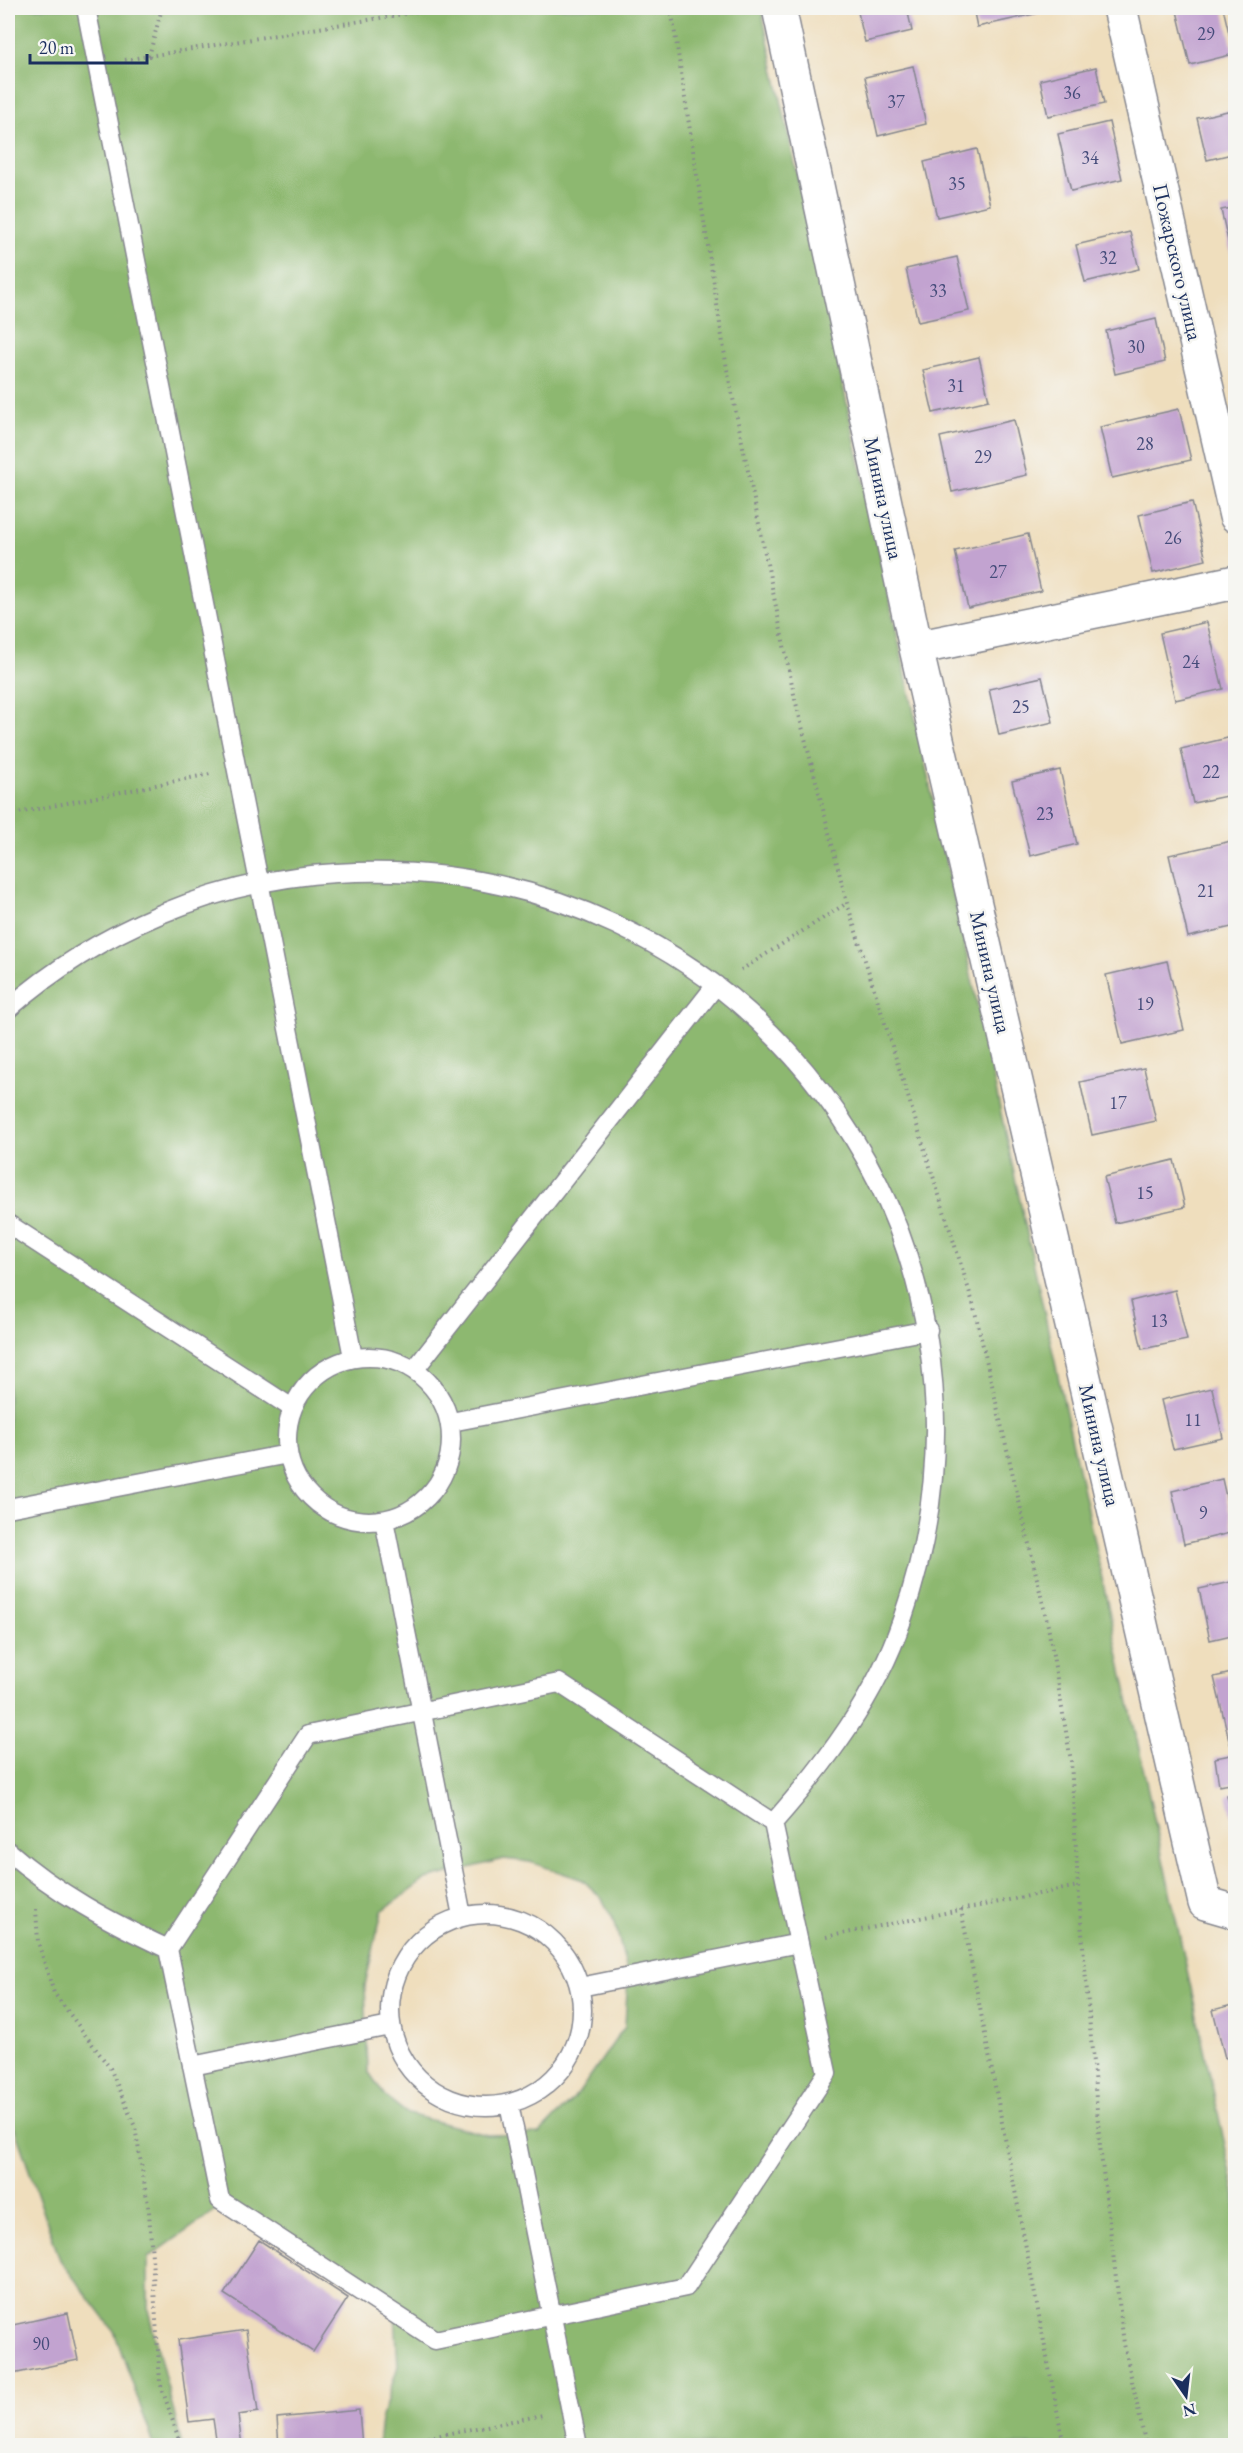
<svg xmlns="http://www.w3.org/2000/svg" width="1243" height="2453" viewBox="0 0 1243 2453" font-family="'EB Garamond',serif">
	<rect width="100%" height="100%" fill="#f6f6f2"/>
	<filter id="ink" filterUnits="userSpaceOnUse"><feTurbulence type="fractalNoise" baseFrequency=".0167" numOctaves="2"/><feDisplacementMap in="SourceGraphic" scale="12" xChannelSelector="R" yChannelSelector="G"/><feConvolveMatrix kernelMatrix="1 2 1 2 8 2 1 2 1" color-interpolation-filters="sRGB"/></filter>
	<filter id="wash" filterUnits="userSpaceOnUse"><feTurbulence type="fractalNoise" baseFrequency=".008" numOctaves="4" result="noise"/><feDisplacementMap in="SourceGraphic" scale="24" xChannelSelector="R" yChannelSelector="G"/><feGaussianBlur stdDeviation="1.35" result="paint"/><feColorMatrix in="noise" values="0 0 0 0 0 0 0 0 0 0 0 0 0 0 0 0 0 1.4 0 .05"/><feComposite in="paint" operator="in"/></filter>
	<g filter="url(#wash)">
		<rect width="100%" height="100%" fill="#efdebd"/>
		<path fill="#8db86f" stroke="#547466" stroke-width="1.5" fill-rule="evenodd" d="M 8,8 L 761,8 L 1235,2191 L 1235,2445 L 378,2445 L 381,2420 L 398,2366 L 395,2313 L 383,2291 L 359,2276 L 287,2244 L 241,2215 L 215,2211 L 148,2258 L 148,2310 L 182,2445 L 154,2445 L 114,2331 L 60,2260 L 8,2109 ZM 504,1859 L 530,1862 L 583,1880 L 602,1899 L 615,1923 L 628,1975 L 625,2026 L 578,2094 L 539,2134 L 487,2135 L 408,2114 L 385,2096 L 368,2071 L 365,1985 L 382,1911 L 426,1879 Z"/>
		<g id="blocks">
			<path fill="#c2a3d0" d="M 857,8 L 907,8 L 912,31 L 865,42 Z
				M 973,8 L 1038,8 L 1039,13 L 977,27 Z
				M 1190,8 L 1223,8 L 1234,54 L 1190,65 L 1177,11 Z
				M 913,66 L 926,124 L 878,136 L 865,77 Z
				M 1096,67 L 1104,104 L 1048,116 L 1040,80 Z
				M 1236,109 L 1236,153 L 1207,160 L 1197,118 Z
				M 1109,122 L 1122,179 L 1071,191 L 1058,134 Z
				M 977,149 L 990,205 L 937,217 L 924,162 Z
				M 1236,207 L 1236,253 L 1231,254 L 1221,210 Z
				M 1130,232 L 1139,269 L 1085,282 L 1076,245 Z
				M 957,257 L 969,311 L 918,322 L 906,269 Z
				M 1156,319 L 1165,362 L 1115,374 L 1106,331 Z
				M 979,357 L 989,400 L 933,413 L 923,370 Z
				M 1179,409 L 1191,460 L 1112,478 L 1100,427 Z
				M 1014,420 L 1027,475 L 952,492 L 940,437 Z
				M 1192,502 L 1206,560 L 1153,573 L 1139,515 Z
				M 1028,534 L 1041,591 L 968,608 L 955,551 Z
				M 1207,622 L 1223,689 L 1175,700 L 1160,633 Z
				M 1042,677 L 1053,722 L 999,735 L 989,689 Z
				M 1236,736 L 1236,794 L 1193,803 L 1181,749 Z
				M 1060,770 L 1077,844 L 1030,856 L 1012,781 Z
				M 1236,840 L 1236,926 L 1188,937 L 1169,855 Z
				M 1167,961 L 1184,1030 L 1122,1044 L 1106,975 Z
				M 1144,1068 L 1156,1121 L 1092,1135 L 1080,1082 Z
				M 1174,1160 L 1185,1207 L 1115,1223 L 1104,1177 Z
				M 1175,1290 L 1187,1340 L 1142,1349 L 1131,1301 Z
				M 1212,1388 L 1223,1438 L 1173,1449 L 1161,1400 Z
				M 1222,1479 L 1234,1532 L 1184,1544 L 1172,1491 Z
				M 1236,1581 L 1236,1634 L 1210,1640 L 1199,1589 Z
				M 1236,1672 L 1236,1743 L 1230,1744 L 1214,1677 Z
				M 1236,1754 L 1236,1783 L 1219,1786 L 1215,1758 Z
				M 1236,1793 L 1236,1827 L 1235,1827 L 1227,1795 Z
				M 1236,2004 L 1236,2055 L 1225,2058 L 1213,2010 Z
				M 259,2240 L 348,2298 L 313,2352 L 224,2294 Z
				M 68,2313 L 78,2360 L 8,2375 L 8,2326 Z
				M 246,2330 L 258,2412 L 238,2415 L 242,2446 L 217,2446 L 213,2419 L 189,2422 L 178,2340 Z
				M 359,2410 L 362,2446 L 279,2446 L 277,2418 Z"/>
		</g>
	</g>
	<g filter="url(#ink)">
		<use href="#blocks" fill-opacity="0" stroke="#85868e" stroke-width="1.5"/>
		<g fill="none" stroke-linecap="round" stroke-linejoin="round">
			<defs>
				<path id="lane" d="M 86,8 L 353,1357
					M 8,1009 C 98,930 216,880 336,873 C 744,847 1036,1235 902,1620 C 876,1697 827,1762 773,1823
					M 8,1224 L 292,1408
					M287 1439a82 82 0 1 1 164 0a82 82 0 1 1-164 0Z
					M 415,1369 L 716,985
					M 451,1422 L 928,1330
					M 8,1508 L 288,1454
					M 384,1520 L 462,1916
					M 559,1683 L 773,1823 L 827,2073 L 686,2287 L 435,2340 L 220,2200 L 168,1949 L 308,1735 Z
					M 8,1851 C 56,1893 110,1922 168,1949
					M390 2010a96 96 0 1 1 192 0a96 96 0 1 1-192 0Z
					M 580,1987 L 799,1943
					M 192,2066 L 390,2026
					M 509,2104 L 578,2446"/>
				<path id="street" d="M 779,8 L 916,648 L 1205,1903 L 1236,1912
					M 1120,8 L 1236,516
					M 916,648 L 1236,582"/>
			</defs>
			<use href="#lane" stroke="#85868e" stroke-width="21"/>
			<use href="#street" stroke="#85868e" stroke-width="36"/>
			<path stroke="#85868e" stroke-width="4" stroke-dasharray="1.5 4.5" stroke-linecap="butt" d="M 671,8 L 727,369 L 795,699 L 847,903 L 973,1303 L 1048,1626 L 1071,1761 L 1078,1886 L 1100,2146 L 1124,2344 L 1146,2446
				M 149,56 L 162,8
				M 125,60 L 440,8
				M 8,815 L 210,774
				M 741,970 L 847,903
				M 36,1909 L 38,1942 L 54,1993 L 110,2068 L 135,2127 L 149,2211 L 160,2382 L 181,2446
				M 961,1909 L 1064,2446
				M 826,1937 L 1078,1886
				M 406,2446 L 415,2440 L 543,2415"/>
			<use href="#lane" stroke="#fff" stroke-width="18"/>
			<use href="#street" stroke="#fff" stroke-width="33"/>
		</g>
	</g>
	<g text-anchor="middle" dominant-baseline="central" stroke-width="5" stroke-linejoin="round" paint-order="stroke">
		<g font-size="18" fill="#454c7a">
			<text x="1206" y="33">29</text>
			<text x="1072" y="92">36</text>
			<text x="896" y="101">37</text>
			<text x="1090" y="157">34</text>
			<text x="957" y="183">35</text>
			<text x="1108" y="257">32</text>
			<text x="938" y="290">33</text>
			<text x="1136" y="346">30</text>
			<text x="956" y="385">31</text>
			<text x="1145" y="443">28</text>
			<text x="983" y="456">29</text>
			<text x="1173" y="537">26</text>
			<text x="998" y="571">27</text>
			<text x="1191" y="661">24</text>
			<text x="1021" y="706">25</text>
			<text x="1211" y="771">22</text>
			<text x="1045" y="813">23</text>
			<text x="1206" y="890">21</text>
			<text x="1145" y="1003">19</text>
			<text x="1118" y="1102">17</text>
			<text x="1145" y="1192">15</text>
			<text x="1159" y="1320">13</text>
			<text x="1193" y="1419">11</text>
			<text x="1203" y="1512">9</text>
			<text x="41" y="2343">90</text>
		</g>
		<g font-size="21" fill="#1b2f5e" stroke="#f6f6f2">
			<text transform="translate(1178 262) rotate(77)">Пожарского улица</text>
			<text transform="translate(884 498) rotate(78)">Минина улица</text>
			<text transform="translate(991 972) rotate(77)">Минина улица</text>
			<text transform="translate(1100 1445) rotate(77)">Минина улица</text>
		</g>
	</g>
	<rect width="1243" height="2453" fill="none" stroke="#f6f6f2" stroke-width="30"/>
	<g transform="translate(1186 2396) rotate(166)" stroke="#f6f6f2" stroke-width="4.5" paint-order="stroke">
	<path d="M0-4.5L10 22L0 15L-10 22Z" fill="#1b2f5e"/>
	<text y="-9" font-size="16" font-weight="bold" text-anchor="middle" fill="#1b2f5e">N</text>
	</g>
	<path d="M30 54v9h117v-9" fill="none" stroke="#1b2f5e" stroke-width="3"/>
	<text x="39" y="54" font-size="18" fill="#1b2f5e" stroke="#f6f6f2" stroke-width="4.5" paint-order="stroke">20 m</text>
</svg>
